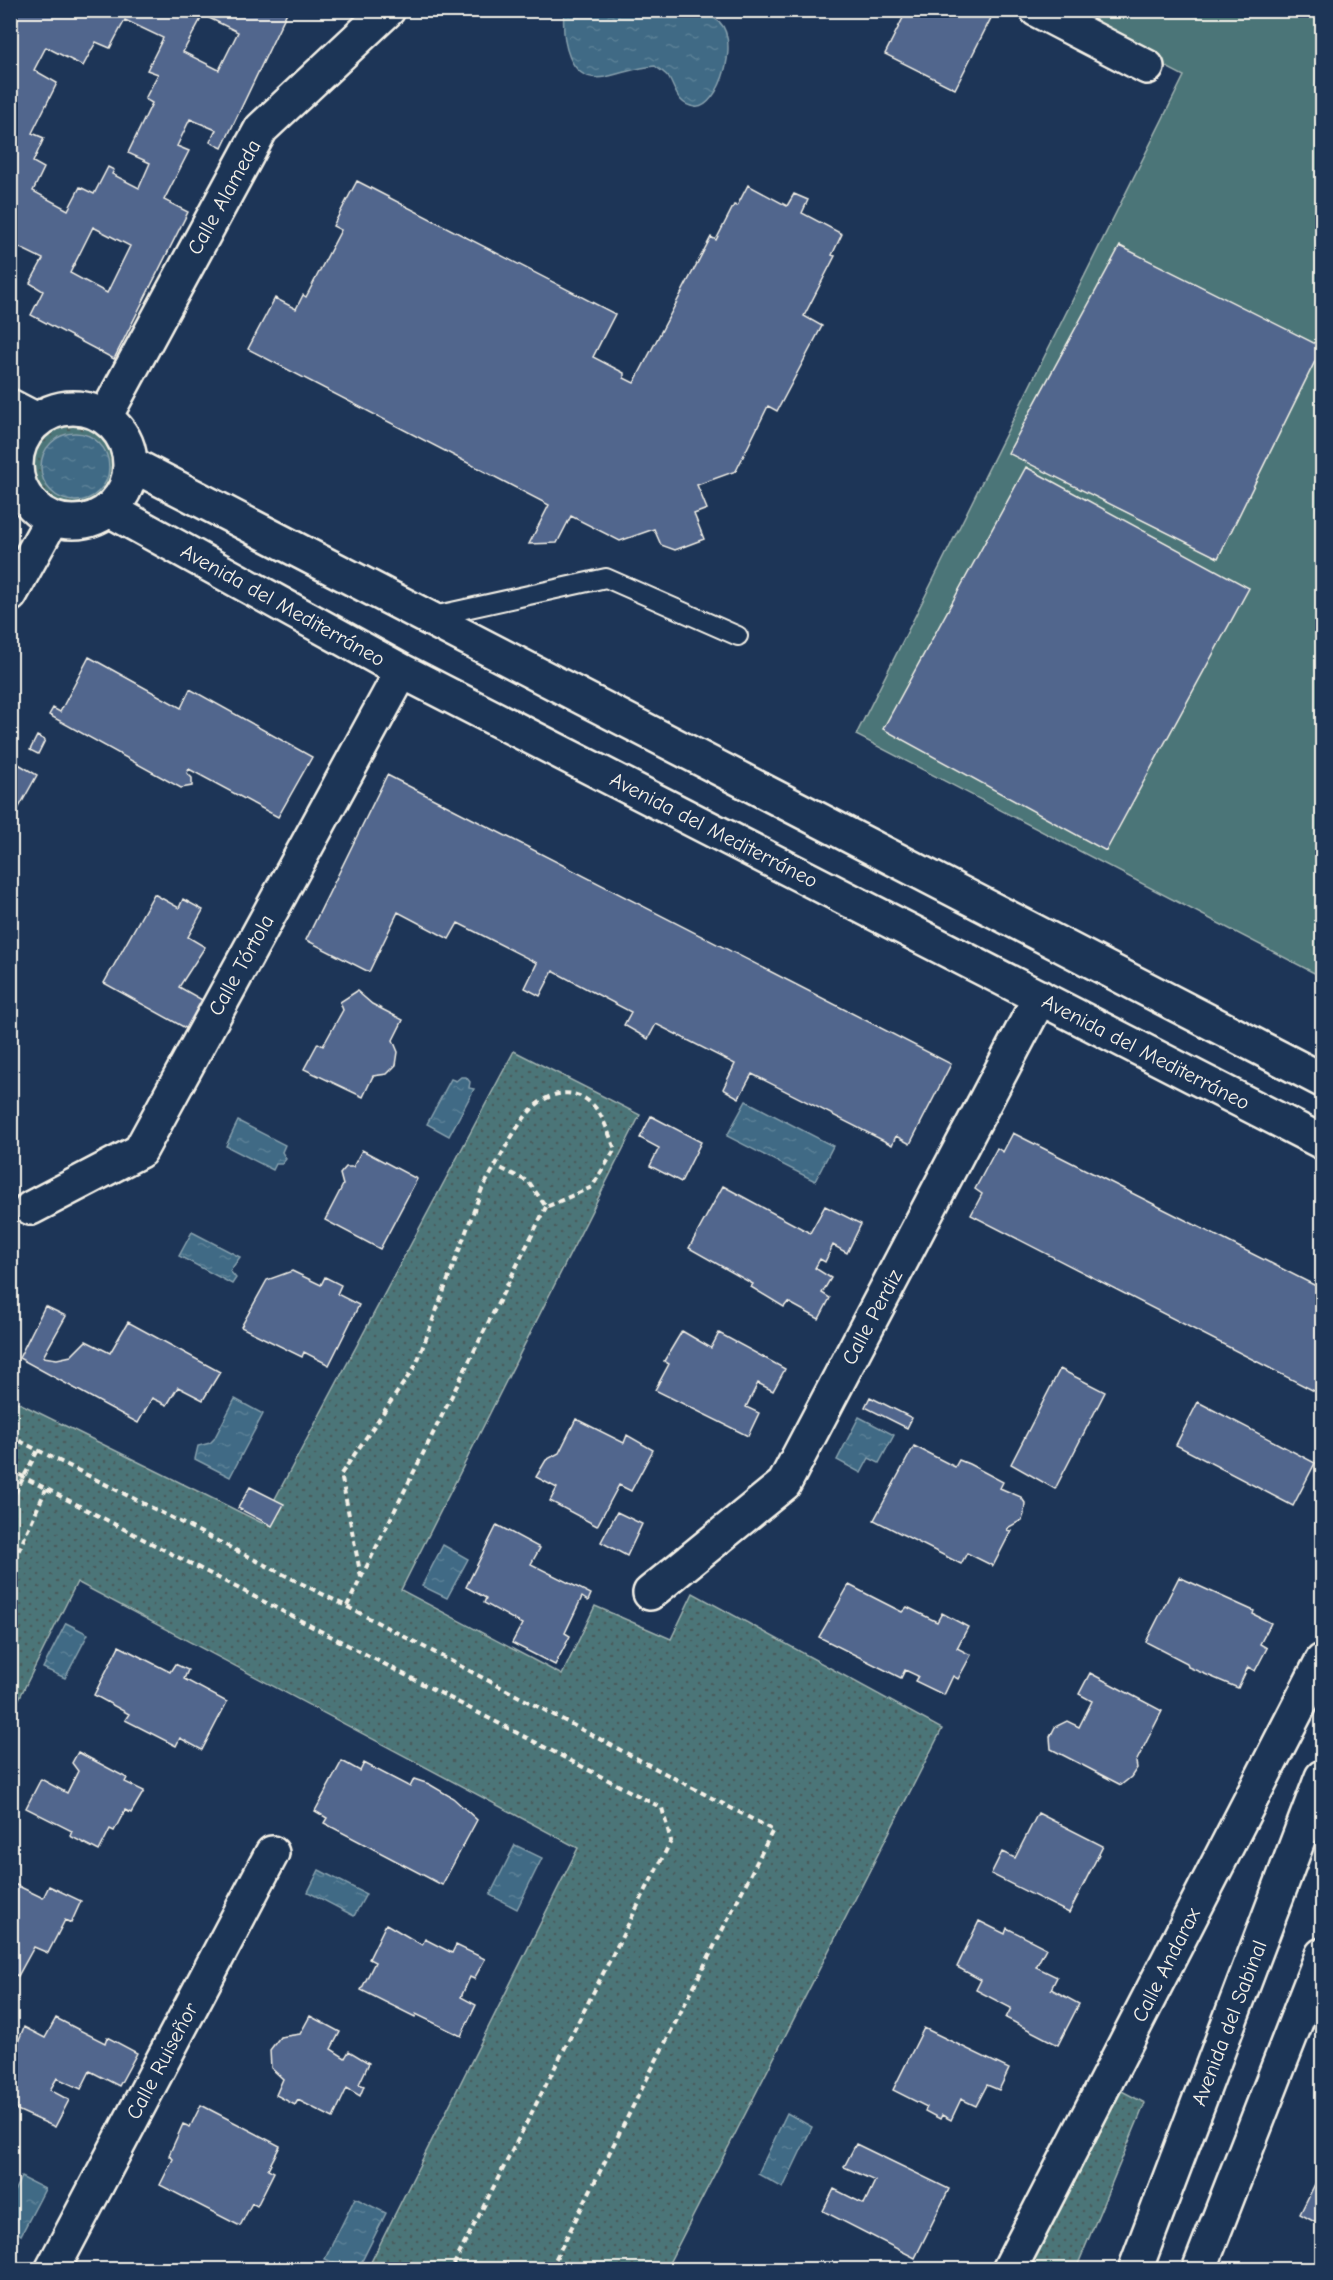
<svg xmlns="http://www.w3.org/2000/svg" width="1333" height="2280" viewBox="0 0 1333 2280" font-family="'Comic Neue',sans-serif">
	<defs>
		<pattern id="green-dots" width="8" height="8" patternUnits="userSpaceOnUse" patternTransform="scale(1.5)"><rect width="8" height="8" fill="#4c7478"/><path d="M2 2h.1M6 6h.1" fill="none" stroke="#4a5c5c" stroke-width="1.8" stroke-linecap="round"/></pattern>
		<pattern id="water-ripples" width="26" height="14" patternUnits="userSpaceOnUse" patternTransform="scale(1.5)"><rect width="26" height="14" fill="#3f6a85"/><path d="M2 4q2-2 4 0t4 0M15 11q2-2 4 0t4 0" fill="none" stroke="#5b8096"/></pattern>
	</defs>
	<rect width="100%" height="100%" fill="#1d3557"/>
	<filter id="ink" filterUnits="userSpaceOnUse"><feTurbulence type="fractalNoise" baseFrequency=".0167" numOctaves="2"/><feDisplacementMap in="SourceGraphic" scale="12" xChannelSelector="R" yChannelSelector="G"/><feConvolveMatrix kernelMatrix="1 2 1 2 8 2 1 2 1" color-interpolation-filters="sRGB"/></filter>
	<g filter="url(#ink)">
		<path fill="url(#green-dots)" stroke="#a0b2b0" stroke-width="1.5" d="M26 466a48 48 0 1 1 96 0a48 48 0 1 1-96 0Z
			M 514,1051 L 640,1115 L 401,1590 L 562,1675 L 595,1606 L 671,1639 L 693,1593 L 942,1729 L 666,2269 L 367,2270 L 578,1848 L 77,1582 L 11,1715 L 11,1399 L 262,1523 Z
			M 1116,2088 L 1145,2103 L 1076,2269 L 1027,2270 Z"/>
		<path fill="#4c7478" stroke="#a0b2b0" stroke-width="1.5" d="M 1058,11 L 1322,11 L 1322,977 L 856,735 L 1184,76 Z"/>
		<path fill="url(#water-ripples)" stroke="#87a0ad" stroke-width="1.5" d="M 564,11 C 589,10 616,8 642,11 C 651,11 660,14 669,15 C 685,17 699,10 714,18 C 745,34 718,111 695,107 C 678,105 676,91 669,78 C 666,73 660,70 655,66 C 638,67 623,73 605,77 C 567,84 562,38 564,11 Z
			M41 467a34 34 0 1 1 68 0a34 34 0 1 1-68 0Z
			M 461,1077 L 466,1077 L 470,1082 L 469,1088 L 474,1089 L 449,1136 L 427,1124 L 451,1079 L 456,1081 Z
			M 746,1101 L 833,1146 L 815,1181 L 727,1136 Z
			M 238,1121 L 285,1145 L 282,1152 L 286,1159 L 282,1164 L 276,1164 L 273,1170 L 226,1146 Z
			M 192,1232 L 240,1257 L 230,1271 L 236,1278 L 232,1284 L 179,1256 Z
			M 235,1399 L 263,1414 L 230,1477 L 195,1459 L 198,1446 L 210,1443 L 214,1439 Z
			M 859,1417 L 894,1435 L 879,1463 L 869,1458 L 861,1473 L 837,1460 Z
			M 443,1545 L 468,1559 L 447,1598 L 422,1586 Z
			M 66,1623 L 88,1634 L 65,1678 L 43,1668 Z
			M 515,1845 L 542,1858 L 517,1909 L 490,1895 Z
			M 319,1870 L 366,1894 L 354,1916 L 308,1892 Z
			M 787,2113 L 812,2127 L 783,2188 L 758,2174 Z
			M 21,2177 L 45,2189 L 21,2235 L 17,2232 L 11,2236 L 11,2198 Z
			M 355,2198 L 386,2213 L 358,2269 L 347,2269 L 325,2259 Z"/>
		<path fill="#51668d" stroke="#f4f1e8" stroke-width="1.5" fill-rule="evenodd" d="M 10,10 L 288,10 L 222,148 L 210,142 L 216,130 L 190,119 L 177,146 L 189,151 L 164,200 L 188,212 L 114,359 L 31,315 L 43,291 L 30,283 L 43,259 L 10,243 ZM 203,15 L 238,32 L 219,70 L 183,52 ZM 125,20 L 163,38 L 147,70 L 158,74 L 145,99 L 152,103 L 128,153 L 150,163 L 139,188 L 112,174 L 114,170 L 108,167 L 94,194 L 80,187 L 68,210 L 33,191 L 44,168 L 33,162 L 44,138 L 32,133 L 57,83 L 34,70 L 46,47 L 83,66 L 96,42 L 110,48 ZM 93,227 L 130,246 L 107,293 L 70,273 Z
			M 907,10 L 976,10 L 991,18 L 955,89 L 885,54 Z
			M 357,181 L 615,314 L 593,357 L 624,373 L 624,378 L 634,383 L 711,237 L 716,240 L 734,205 L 737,206 L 748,185 L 787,206 L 794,194 L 808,200 L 802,213 L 842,234 L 832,255 L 835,256 L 804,316 L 822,326 L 777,411 L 768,406 L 736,471 L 697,485 L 707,509 L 694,514 L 704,539 L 675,550 L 661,545 L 654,529 L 620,541 L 571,516 L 557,543 L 529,544 L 549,505 L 248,349 L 275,298 L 296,309 L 303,295 L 306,297 L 341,230 L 333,226 Z
			M 1120,246 L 1322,347 L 1218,558 L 1008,453 Z
			M 1026,467 L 1249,588 L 1106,851 L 883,729 Z
			M 89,657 L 181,708 L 190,689 L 312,757 L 278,817 L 189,769 L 187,773 L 192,778 L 192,786 L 181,788 L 49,715 L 53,708 L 60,712 Z
			M 37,736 L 45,740 L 38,754 L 30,750 Z
			M 10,759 L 37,775 L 13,818 L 10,817 Z
			M 387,775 L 951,1064 L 910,1144 L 896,1136 L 892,1145 L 752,1074 L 739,1098 L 723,1089 L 735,1064 L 656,1024 L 648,1039 L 624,1025 L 631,1012 L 553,971 L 540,996 L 525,988 L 537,963 L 458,923 L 449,939 L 398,912 L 369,972 L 306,940 Z
			M 154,894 L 179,908 L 183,899 L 203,910 L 188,937 L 205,947 L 179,987 L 204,1001 L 189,1030 L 104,983 Z
			M 357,991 L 372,1004 L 403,1020 L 393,1040 L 398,1052 L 396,1065 L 387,1074 L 373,1076 L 363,1097 L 304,1069 L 318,1043 L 323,1046 L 343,1010 L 340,1002 Z
			M 651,1116 L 701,1142 L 681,1182 L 650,1166 L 659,1148 L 640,1138 Z
			M 1013,1133 L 1322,1289 L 1322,1395 L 971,1215 L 982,1194 L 975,1189 L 997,1148 L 1003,1152 Z
			M 362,1150 L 417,1179 L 380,1249 L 325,1220 L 343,1185 L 340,1174 L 346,1167 L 353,1167 Z
			M 723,1186 L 810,1233 L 825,1206 L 861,1224 L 847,1253 L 833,1245 L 825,1262 L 820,1259 L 815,1268 L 831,1278 L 822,1293 L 830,1298 L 819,1319 L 788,1302 L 784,1307 L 751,1287 L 753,1284 L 689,1248 Z
			M 292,1271 L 321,1285 L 325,1277 L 341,1285 L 337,1294 L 359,1305 L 329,1365 L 304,1352 L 302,1357 L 241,1327 L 267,1280 Z
			M 45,1306 L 66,1316 L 43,1357 L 57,1359 L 71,1356 L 86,1341 L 110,1353 L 128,1322 L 220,1372 L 203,1400 L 178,1387 L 167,1405 L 152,1398 L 138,1423 L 19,1358 Z
			M 682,1331 L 711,1348 L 719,1333 L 785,1369 L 773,1391 L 758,1383 L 746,1407 L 759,1413 L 748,1436 L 655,1390 L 669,1364 L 664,1361 Z
			M 1060,1369 L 1105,1392 L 1055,1489 L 1011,1464 Z
			M 870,1397 L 912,1418 L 907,1428 L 865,1407 Z
			M 1198,1402 L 1315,1463 L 1293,1506 L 1176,1445 Z
			M 576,1419 L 624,1443 L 627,1435 L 653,1450 L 631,1491 L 619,1485 L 597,1526 L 550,1501 L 557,1488 L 536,1477 L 546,1460 L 559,1453 Z
			M 914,1446 L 955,1467 L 959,1460 L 969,1464 L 1003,1482 L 1000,1488 L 1021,1497 L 1025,1503 L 1024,1514 L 1022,1520 L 1009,1527 L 1007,1530 L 1011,1531 L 993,1566 L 967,1553 L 961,1564 L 874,1520 Z
			M 250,1487 L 284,1504 L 272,1526 L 238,1508 Z
			M 617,1512 L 642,1524 L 627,1556 L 601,1542 Z
			M 497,1525 L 540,1548 L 531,1564 L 591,1594 L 588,1601 L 582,1597 L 565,1633 L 570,1636 L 555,1665 L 512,1643 L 522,1624 L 484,1603 L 486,1598 L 466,1587 Z
			M 1179,1577 L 1254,1611 L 1253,1614 L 1271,1623 L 1260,1644 L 1267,1648 L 1255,1671 L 1248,1667 L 1238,1688 L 1188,1667 L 1187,1663 L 1146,1642 Z
			M 849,1585 L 902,1612 L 907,1607 L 937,1622 L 942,1613 L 968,1627 L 957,1648 L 971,1655 L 958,1679 L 953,1676 L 944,1695 L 915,1681 L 918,1676 L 905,1670 L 901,1678 L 819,1637 Z
			M 119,1646 L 170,1672 L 175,1664 L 188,1670 L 184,1679 L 227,1702 L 202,1750 L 180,1738 L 176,1746 L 125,1720 L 129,1714 L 94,1695 Z
			M 1090,1673 L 1162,1711 L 1136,1762 L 1137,1768 L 1131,1777 L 1121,1785 L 1051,1749 L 1050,1737 L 1055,1727 L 1067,1721 L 1079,1727 L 1092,1701 L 1079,1694 Z
			M 78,1752 L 127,1778 L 125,1782 L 144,1791 L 131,1813 L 125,1810 L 114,1831 L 110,1829 L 99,1851 L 70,1836 L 72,1831 L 26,1808 L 41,1779 L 67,1793 L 78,1771 L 72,1763 Z
			M 342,1761 L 360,1771 L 364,1763 L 410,1787 L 414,1779 L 429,1784 L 453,1798 L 477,1820 L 442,1885 L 324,1823 L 327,1818 L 315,1811 Z
			M 1038,1813 L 1103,1846 L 1069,1913 L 991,1874 L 1002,1852 L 1015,1858 Z
			M 10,1882 L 43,1898 L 49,1886 L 81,1901 L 71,1923 L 65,1920 L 48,1953 L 34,1947 L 18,1976 L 10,1972 Z
			M 979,1921 L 1005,1934 L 1007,1928 L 1046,1948 L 1036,1967 L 1057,1977 L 1051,1989 L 1079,2004 L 1058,2045 L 1006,2018 L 1011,2008 L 976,1990 L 981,1980 L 957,1967 Z
			M 386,1924 L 422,1945 L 425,1939 L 452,1953 L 456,1945 L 485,1959 L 474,1979 L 470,1977 L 461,1997 L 476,2005 L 461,2036 L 416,2014 L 415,2017 L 361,1990 L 375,1962 L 369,1959 Z
			M 310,2016 L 340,2032 L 331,2049 L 345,2058 L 349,2051 L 369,2063 L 359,2084 L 364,2086 L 360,2096 L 347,2088 L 333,2118 L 298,2100 L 295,2105 L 276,2095 L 283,2079 L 271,2068 L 270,2050 L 280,2037 L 300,2034 Z
			M 56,2018 L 105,2043 L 107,2037 L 137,2053 L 119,2086 L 90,2071 L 81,2089 L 57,2078 L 50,2090 L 69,2100 L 55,2127 L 15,2109 L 17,2106 L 10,2103 L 10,2039 L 18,2042 L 24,2027 L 45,2038 Z
			M 924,2028 L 1009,2069 L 999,2090 L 987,2085 L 976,2106 L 961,2099 L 951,2120 L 942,2115 L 940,2119 L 925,2111 L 927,2107 L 893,2090 Z
			M 201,2105 L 280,2146 L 268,2169 L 274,2172 L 257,2206 L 252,2203 L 240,2226 L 160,2185 L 173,2159 L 169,2155 L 183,2124 L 190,2127 Z
			M 856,2144 L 949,2189 L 915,2258 L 823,2211 L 834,2189 L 864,2204 L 875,2181 L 844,2167 Z
			M 1322,2170 L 1322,2226 L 1300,2214 Z"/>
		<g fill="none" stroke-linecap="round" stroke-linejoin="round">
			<defs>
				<path id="service" d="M 429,617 L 606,578 L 738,636"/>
				<path id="minor" d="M 1037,10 L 1147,67
					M 10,406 L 37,420
					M16 465a57 57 0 1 1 114 0a57 57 0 1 1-114 0Z
					M 105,417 L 261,129 L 388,10
					M 131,464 L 1322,1080
					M 110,510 L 402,671 L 1322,1142
					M 10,595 L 52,519
					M 31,1208 L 140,1151 L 402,671
					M 650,1593 L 784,1484 L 1040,997
					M 52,2270 L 272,1853
					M 1009,2270 L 1322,1661"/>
				<path id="tertiary" d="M 1135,2270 L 1322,1777
					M 1199,2270 L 1322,1955"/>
			</defs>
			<use href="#service" stroke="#f4f1e8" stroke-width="22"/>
			<use href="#minor" stroke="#f4f1e8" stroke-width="38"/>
			<use href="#tertiary" stroke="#f4f1e8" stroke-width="38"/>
			<path stroke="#f4f1e8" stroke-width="4" stroke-dasharray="6 4.5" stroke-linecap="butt" d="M 10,1436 L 346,1606 L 773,1830 L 550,2270
				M 10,1470 L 662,1808 L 671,1841 L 451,2270
				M 10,1503 L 38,1450
				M 10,1570 L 46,1489
				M 361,1577 L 341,1474 L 416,1365 L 482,1189 C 495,1168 515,1126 531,1110 C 550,1089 580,1086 598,1111 C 605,1122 610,1137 615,1149 L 592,1187 L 546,1207 L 529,1182 L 496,1166
				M 347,1606 L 546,1207"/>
			<use href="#service" stroke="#1d3557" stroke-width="18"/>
			<use href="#minor" stroke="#1d3557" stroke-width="33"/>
			<use href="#tertiary" stroke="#1d3557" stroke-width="33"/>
		</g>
	</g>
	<g text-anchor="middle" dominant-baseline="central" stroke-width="4.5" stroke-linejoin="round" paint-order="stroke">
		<g font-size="21" fill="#f4f1e8" stroke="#1d3557">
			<text transform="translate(224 197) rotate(-61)">Calle Alameda</text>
			<text transform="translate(283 605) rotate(29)">Avenida del Mediterráneo</text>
			<text transform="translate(714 830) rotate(27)">Avenida del Mediterráneo</text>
			<text transform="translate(241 965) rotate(-61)">Calle Tórtola</text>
			<text transform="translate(1146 1052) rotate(27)">Avenida del Mediterráneo</text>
			<text transform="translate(872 1317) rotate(-62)">Calle Perdiz</text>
			<text transform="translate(1166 1965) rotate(-63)">Calle Andarax</text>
			<text transform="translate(1229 2023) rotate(-69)">Avenida del Sabinal</text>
			<text transform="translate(162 2061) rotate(-62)">Calle Ruiseñor</text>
		</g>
	</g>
	<rect width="1333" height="2280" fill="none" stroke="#1d3557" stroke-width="36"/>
	<rect x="18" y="18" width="1297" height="2244" fill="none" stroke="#f4f1e8" stroke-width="2" filter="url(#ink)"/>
</svg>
